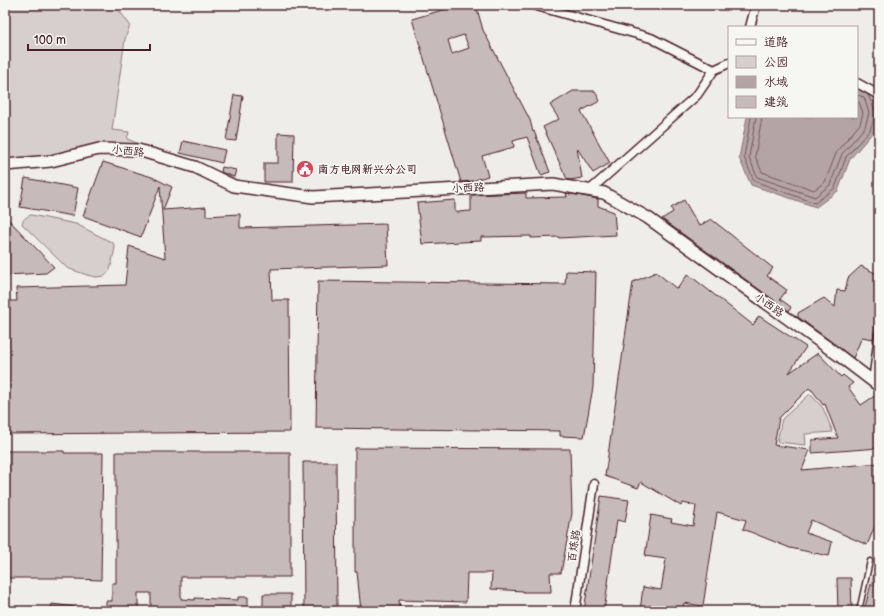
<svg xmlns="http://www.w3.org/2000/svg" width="884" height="616" viewBox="0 0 884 616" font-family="'Balsamiq Sans','LXGW WenKai TC',sans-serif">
	<rect width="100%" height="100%" fill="#efedea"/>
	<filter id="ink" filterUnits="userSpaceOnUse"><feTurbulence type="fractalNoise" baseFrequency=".025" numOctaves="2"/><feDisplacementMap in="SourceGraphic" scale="8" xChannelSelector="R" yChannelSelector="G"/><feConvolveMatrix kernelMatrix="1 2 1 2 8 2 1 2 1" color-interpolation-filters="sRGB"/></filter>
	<g filter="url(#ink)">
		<path fill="#d7cfce" stroke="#90777c" d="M 5,5 L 115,5 L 130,25 L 125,39 L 112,130 L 129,132 L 127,139 L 195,167 L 138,150 L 5,165 Z
			M 31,215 L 76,224 L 113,243 L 115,248 L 110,270 L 105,276 L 96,277 L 87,275 L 67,268 L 22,224 C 23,219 26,217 31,215 Z
			M 810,394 L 823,408 L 833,432 L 805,434 L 806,445 L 777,442 L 782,419 Z
			M 878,556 L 879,557 L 879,584 L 872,582 Z"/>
		<path fill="#b4a4a5" stroke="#8a6f74" d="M 857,85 L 870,89 L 879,113 L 874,131 L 850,159 L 838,191 L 816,207 L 751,185 L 739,158 L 747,117 L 857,117 Z"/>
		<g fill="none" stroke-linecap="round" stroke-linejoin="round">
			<path stroke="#74545c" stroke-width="1" d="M 751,117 L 744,157 L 754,181 L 815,203 L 835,188 L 846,157 L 870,130 L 876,113 L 868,95
				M 756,117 L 749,157 L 757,177 L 815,197 L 830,185 L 842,154 L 865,127 L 869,113 L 864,97 L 857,95
				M 762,117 L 755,156 L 762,172 L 814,190 L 825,182 L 837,151 L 860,124 L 863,113 L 859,102 L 857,101"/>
		</g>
		<path fill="#c6babb" stroke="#4a1f2b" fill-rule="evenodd" d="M 459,5 L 476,5 L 483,30 L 530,120 L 533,132 L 534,131 L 550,172 L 541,175 L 527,137 L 513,141 L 514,147 L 482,156 L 488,176 L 472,181 L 461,182 L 412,19 ZM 464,35 L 469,48 L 452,54 L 448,40 Z
			M 573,91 L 595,91 L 600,101 L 581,111 L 610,163 L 593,173 L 577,148 L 582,178 L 570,180 L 567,179 L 543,127 L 559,119 L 550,105 Z
			M 234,95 L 243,96 L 236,141 L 226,140 Z
			M 278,133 L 294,134 L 293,182 L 264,182 L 264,163 L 278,163 Z
			M 183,141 L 225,150 L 222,163 L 180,153 Z
			M 103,162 L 152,177 L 172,187 L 163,210 L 206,207 L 206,216 L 240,214 L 240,228 L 386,224 L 388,265 L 271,269 L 272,300 L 289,300 L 290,432 L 5,434 L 5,301 L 17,301 L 16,288 L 125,285 L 129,246 L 165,258 L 160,186 L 141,237 L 83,216 Z
			M 222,167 L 236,170 L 234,177 L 221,172 Z
			M 25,178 L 78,188 L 73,216 L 20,207 Z
			M 526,193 L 526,198 L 567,197 L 566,193 L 598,199 L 598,206 L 614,212 L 616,235 L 559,238 L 559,237 L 531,238 L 531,236 L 481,237 L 481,241 L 422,244 L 417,203 L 455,200 L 455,212 L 471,211 L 471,195 Z
			M 684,200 L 699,226 L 711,219 L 773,268 L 767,276 L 787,290 L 780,299 L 791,307 L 789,311 L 662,219 L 673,212 L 671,208 Z
			M 5,216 L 54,267 L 46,273 L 5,275 Z
			M 861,266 L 879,275 L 879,300 L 873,339 L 862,337 L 853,358 L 798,317 L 798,313 L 824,298 L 835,307 L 837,290 L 845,291 L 848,278 Z
			M 566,271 L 596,272 L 593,387 L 584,437 L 560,436 L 560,431 L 316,428 L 318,281 L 565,284 Z
			M 656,272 L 677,289 L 688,274 L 753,325 L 759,316 L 806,347 L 789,373 L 818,353 L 841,377 L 843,375 L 853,383 L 848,387 L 861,405 L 879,393 L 879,448 L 812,453 L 812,440 L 838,438 L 825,404 L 823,405 L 812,390 L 811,390 L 809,388 L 779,418 L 774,445 L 810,450 L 802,470 L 879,463 L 879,517 L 867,545 L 811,520 L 806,533 L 832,542 L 829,556 L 790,548 L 743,529 L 746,520 L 717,512 L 703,606 L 684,603 L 682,611 L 640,611 L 643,587 L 661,590 L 666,559 L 645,556 L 651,515 L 672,519 L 671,522 L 693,526 L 696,506 L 683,503 L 681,506 L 641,482 L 638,488 L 605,476 L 633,282 Z
			M 355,448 L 570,449 L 572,513 L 561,573 L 550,573 L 551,592 L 523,592 L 523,591 L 491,589 L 492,573 L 467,573 L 466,602 L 399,600 L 400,611 L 361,611 L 357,572 L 355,572 Z
			M 5,451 L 64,451 L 64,453 L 103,453 L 101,580 L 75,579 L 75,578 L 5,578 Z
			M 116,452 L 290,452 L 290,577 L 181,577 L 181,599 L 195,600 L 195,598 L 238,600 L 238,597 L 248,597 L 248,611 L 151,611 L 151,593 L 138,593 L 138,611 L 106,611 L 106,601 L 112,601 L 112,583 L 116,583 Z
			M 303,462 L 336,462 L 337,611 L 304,611 Z
			M 601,496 L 629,500 L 625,522 L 617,520 L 604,611 L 584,611 Z
			M 837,578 L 851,578 L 852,611 L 838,611 Z
			M 871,584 L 879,586 L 879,611 L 864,611 Z
			M 263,594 L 291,594 L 291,611 L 263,611 Z
			M 52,604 L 75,607 L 74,611 L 51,611 Z"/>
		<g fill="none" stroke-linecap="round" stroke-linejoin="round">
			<defs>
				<path id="lane" d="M 859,611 L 870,561"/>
				<path id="street" d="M 533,5 L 651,38 L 714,70
					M 750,27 L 756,5
					M 857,83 L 879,95
					M 590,190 L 697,95 L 714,70 L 729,63
					M 873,382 L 879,335
					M 575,611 L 594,484"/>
				<path id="secondary" d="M 5,165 L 51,161 L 99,149 L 138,150 L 195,167 L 234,186 L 313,197 L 553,184 L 604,193 L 648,218 L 837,354 L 879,386"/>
			</defs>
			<use href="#lane" stroke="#4a1f2b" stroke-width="7"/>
			<use href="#street" stroke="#4a1f2b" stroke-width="11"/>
			<use href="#secondary" stroke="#4a1f2b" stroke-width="14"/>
			<use href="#lane" stroke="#f6f6f2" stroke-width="4"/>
			<use href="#street" stroke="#f6f6f2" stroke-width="8"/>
			<use href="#secondary" stroke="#f6f6f2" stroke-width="11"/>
		</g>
	</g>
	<defs>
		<symbol id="civic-disc" viewBox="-11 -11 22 22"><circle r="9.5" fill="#d1495b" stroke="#f6f6f2"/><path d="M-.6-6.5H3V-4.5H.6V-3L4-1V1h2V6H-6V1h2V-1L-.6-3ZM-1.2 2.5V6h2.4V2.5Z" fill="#fff"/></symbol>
	</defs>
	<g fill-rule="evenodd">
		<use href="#civic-disc" x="295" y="159" width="20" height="20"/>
	</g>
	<g text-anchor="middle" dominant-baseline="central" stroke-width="3.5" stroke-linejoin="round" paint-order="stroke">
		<g font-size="11" fill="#4a1f2b" stroke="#f6f6f2">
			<text transform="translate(128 151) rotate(6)">小西路</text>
			<text transform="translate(468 188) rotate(-3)">小西路</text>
			<text transform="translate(769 305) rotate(36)">小西路</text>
			<text transform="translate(574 546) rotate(-81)">百炼路</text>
		</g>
		<g font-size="11" font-weight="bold" fill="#4a1f2b" stroke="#f6f6f2" text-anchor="start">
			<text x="318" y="169">南方电网新兴分公司</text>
		</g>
	</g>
	<rect width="884" height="616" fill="none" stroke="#f6f6f2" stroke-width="20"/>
	<rect x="10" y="10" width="864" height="596" fill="none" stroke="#4a1f2b" stroke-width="1.5" filter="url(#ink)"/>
	<rect x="728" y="26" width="130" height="92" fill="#f6f6f2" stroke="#b1a0a2"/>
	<rect x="736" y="39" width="20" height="6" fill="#f6f6f2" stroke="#b1a0a2"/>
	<text x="764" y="46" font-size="12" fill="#4a1f2b">道路</text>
	<rect x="736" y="56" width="20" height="12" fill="#d7cfce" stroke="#b1a0a2"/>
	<text x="764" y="66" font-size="12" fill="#4a1f2b">公园</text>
	<rect x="736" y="76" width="20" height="12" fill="#b4a4a5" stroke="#b1a0a2"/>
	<text x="764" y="86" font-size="12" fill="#4a1f2b">水域</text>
	<rect x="736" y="96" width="20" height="12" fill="#c6babb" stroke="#b1a0a2"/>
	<text x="764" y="106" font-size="12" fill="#4a1f2b">建筑</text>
	<path d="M28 44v6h122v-6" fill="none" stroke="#4a1f2b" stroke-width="2"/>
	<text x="34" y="44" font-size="12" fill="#4a1f2b" stroke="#f6f6f2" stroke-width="3" paint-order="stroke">100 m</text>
</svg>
